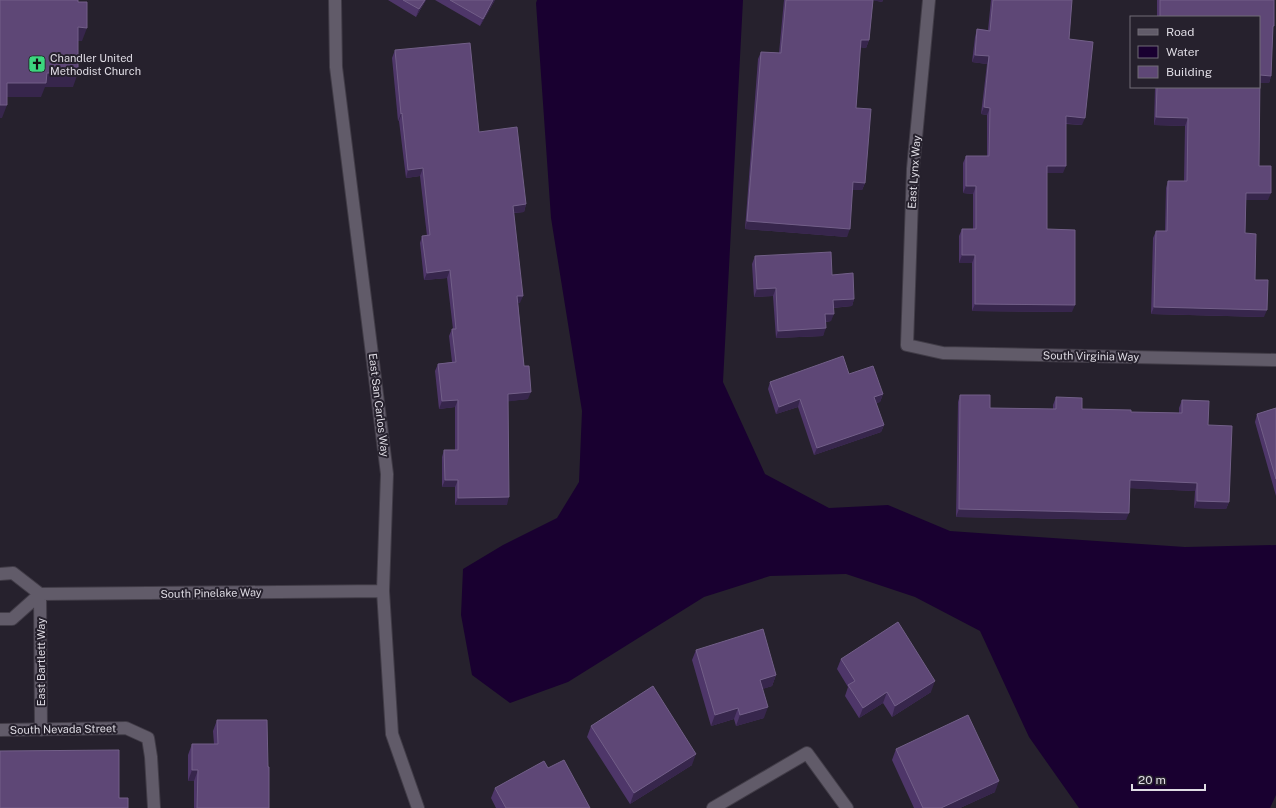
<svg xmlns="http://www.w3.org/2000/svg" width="1276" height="808" viewBox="0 0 1276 808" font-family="'Public Sans',sans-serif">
	<rect width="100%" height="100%" fill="#26212d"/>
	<path fill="#190030" d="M 537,0 L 743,0 L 723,382 L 765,474 L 829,508 L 888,505 L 950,531 L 1185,547 L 1276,545 L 1276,795 L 1270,808 L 1079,808 L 1029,737 L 980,631 L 915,597 L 846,574 L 770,576 L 704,597 L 568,682 L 510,703 L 472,675 L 461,615 L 463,569 L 503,545 L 557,518 L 579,482 L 582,411 L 551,218 L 536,3 Z"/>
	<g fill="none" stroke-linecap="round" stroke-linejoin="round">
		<defs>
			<path id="minor" d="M 335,0 L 336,67 L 387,474 L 383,591 L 392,734 L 418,808
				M 929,0 L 913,169 L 907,345 L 943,353 L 1276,360
				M 0,574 L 13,573 L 40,594 L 383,591
				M 40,594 L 41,730
				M 0,619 L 12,619 L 40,594
				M 0,730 L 126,728 L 148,738 L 151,757 L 154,808
				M 713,808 L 807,753 L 847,808"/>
		</defs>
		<use href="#minor" stroke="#413c47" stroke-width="14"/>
		<use href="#minor" stroke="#615b69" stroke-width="12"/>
	</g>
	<path fill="#4e3669" d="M 388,0 L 426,0 L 416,17 Z
		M 435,0 L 495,0 L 480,26 Z
		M 784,0 L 883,0 L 882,2 L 873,0 L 869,40 L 866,48 L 860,47 L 856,108 L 865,183 L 862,190 L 852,190 L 847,237 L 745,229 L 758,59 L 761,52 L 779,53 Z
		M 991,0 L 1072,0 L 1069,39 L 1082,125 L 1066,124 L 1063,173 L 1047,173 L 1047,229 L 1072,312 L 972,311 L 972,263 L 959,263 L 959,236 L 962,229 L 973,229 L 973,194 L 963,193 L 963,163 L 966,156 L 987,156 L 987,115 L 981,114 L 987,64 L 972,62 L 975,37 L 977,29 L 988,30 Z
		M 1157,0 L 1274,0 L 1271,76 L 1269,83 L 1260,83 L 1259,166 L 1268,200 L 1246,200 L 1245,233 L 1255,280 L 1264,317 L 1151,314 L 1153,238 L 1156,231 L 1165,231 L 1166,188 L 1168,181 L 1184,181 L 1185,126 L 1154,125 L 1155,87 L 1259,87 L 1259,17 L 1157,17 Z
		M 395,50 L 479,132 L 526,204 L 524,212 L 514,213 L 520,303 L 518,303 L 524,366 L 528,399 L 508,401 L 507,505 L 455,505 L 455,487 L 442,487 L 442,457 L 444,450 L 455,450 L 455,407 L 439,409 L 435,371 L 438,364 L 452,362 L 449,336 L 452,329 L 453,329 L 447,278 L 424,280 L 420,243 L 422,236 L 427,236 L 420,176 L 406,178 L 399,121 L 398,121 L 392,58 Z
		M 755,256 L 832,275 L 854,299 L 852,306 L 833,308 L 831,321 L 826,322 L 823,336 L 776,338 L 773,296 L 754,297 L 752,264 Z
		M 770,382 L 883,394 L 880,402 L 876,403 L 884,425 L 881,432 L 814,455 L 798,407 L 776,414 L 768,389 Z
		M 960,395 L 990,408 L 1053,409 L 1053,405 L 1056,397 L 1082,409 L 1131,412 L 1179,413 L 1179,408 L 1182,400 L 1208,425 L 1229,502 L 1226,509 L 1194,508 L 1195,491 L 1129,488 L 1126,520 L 956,517 L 958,402 Z
		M 1276,408 L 1276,496 L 1255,422 L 1257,414 Z
		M 696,650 L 776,675 L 772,686 L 762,689 L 764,718 L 736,726 L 734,719 L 711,726 L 692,660 Z
		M 841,659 L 931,692 L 892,717 L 883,703 L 859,718 L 845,696 L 848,687 L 837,669 Z
		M 217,720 L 268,767 L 269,808 L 194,808 L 194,781 L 188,781 L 188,755 L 192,744 L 214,744 L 213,731 Z
		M 591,726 L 692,765 L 630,804 L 587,737 Z
		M 896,749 L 995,792 L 960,808 L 914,808 L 892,760 Z
		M 548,768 L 590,808 L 496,808 L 491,798 L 495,788 Z"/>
	<path fill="#37264c" d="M 425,0 L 426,0 L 416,17 L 419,9 Z
		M 493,0 L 495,0 L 480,26 L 483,19 Z
		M 871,0 L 883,0 L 882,2 Z
		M 78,27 L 87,28 L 82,41 L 73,41 Z
		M 861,40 L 869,40 L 866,48 L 858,47 Z
		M 975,55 L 989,56 L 987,64 L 972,62 Z
		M 47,73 L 78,73 L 73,87 L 45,87 L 41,97 L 2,97 L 7,83 Z
		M 1260,75 L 1271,76 L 1269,83 L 1259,83 Z
		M 0,105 L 7,105 L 2,118 L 0,118 Z
		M 984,107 L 990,108 L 987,115 L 981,114 Z
		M 402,113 L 399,121 L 398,121 L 401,114 Z
		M 1066,116 L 1085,118 L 1082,125 L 1063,123 Z
		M 1156,117 L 1188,118 L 1185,126 L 1154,125 Z
		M 1047,166 L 1066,166 L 1063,173 L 1044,173 Z
		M 423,168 L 420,176 L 406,178 L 408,170 Z
		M 853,182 L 865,183 L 862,190 L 850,190 Z
		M 966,186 L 976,186 L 973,194 L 963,193 Z
		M 1246,193 L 1271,193 L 1268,200 L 1243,200 Z
		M 526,204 L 524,212 L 510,213 L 513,206 Z
		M 747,221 L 850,229 L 847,237 L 745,229 Z
		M 962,255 L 975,255 L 972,263 L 959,263 Z
		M 450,270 L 447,278 L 424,280 L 427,273 Z
		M 776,288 L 773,296 L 754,297 L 757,289 Z
		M 517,296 L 523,296 L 520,303 L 514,304 Z
		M 854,299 L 852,306 L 830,308 L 833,300 Z
		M 975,304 L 1075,305 L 1072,312 L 972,311 Z
		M 1154,307 L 1267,310 L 1264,317 L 1151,314 Z
		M 825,314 L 834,314 L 831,321 L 823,322 Z
		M 826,328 L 823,336 L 776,338 L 778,331 Z
		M 531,392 L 528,399 L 505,402 L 508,394 Z
		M 883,394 L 880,402 L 872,404 L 874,397 Z
		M 800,399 L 798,407 L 776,414 L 779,407 Z
		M 458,400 L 455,407 L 439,409 L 442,401 Z
		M 884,425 L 881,432 L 814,455 L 817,448 Z
		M 445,480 L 458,480 L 455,487 L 442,487 Z
		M 1130,480 L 1197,483 L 1195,491 L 1127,488 Z
		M 509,497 L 507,505 L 455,505 L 458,498 Z
		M 1197,501 L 1229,502 L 1226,509 L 1194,508 Z
		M 959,509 L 1129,513 L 1126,520 L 956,517 Z
		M 776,675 L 772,686 L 756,691 L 760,680 Z
		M 935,681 L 931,692 L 892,717 L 895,706 Z
		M 887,692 L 883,703 L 859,718 L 863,708 Z
		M 768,707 L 764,718 L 736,726 L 740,715 Z
		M 738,708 L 734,719 L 711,726 L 715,715 Z
		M 696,754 L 692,765 L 630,804 L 634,793 Z
		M 192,770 L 198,770 L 194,781 L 188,781 Z
		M 999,781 L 995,792 L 960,808 L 941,808 Z"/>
	<path fill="#5e4776" stroke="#725f88" d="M 0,0 L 78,0 L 78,2 L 87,2 L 87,28 L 78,27 L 78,73 L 47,73 L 46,83 L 7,83 L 7,105 L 0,105 Z
		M 403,0 L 425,0 L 419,9 Z
		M 450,0 L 493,0 L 483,19 Z
		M 786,0 L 873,0 L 869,40 L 861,40 L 856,108 L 871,109 L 865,183 L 853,182 L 850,229 L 747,221 L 761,52 L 781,53 Z
		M 993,0 L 1072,0 L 1069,39 L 1093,42 L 1085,118 L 1066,116 L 1066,166 L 1047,166 L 1047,229 L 1075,230 L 1075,305 L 975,304 L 975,255 L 962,255 L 962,229 L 976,229 L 976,186 L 966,186 L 966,156 L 989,156 L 990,108 L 984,107 L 989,56 L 975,55 L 977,29 L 990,31 Z
		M 1160,0 L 1274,0 L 1274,26 L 1273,26 L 1271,76 L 1260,75 L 1259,166 L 1271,166 L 1271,193 L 1246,193 L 1245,233 L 1256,234 L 1255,280 L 1268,280 L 1267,310 L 1154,307 L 1156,231 L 1167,231 L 1168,181 L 1187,181 L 1188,118 L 1156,117 L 1157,87 L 1259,87 L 1259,17 L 1160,17 Z
		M 470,43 L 479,132 L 517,127 L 526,204 L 513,206 L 523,296 L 517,296 L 524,366 L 529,366 L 531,392 L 508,394 L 509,497 L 458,498 L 458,480 L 445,480 L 444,450 L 458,450 L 458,400 L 442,401 L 438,364 L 456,362 L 452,329 L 456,329 L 450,270 L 427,273 L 422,236 L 430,235 L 423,168 L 408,170 L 402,113 L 401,114 L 395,50 Z
		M 831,252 L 832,275 L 853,273 L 854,299 L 833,300 L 834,314 L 825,314 L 826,328 L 778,331 L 776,288 L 757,289 L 755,256 Z
		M 843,356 L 849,374 L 873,366 L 883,394 L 874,397 L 884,425 L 817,448 L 800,399 L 779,407 L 770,382 Z
		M 960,395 L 990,395 L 990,408 L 1056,409 L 1056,397 L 1082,398 L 1082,409 L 1131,410 L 1131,412 L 1182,413 L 1182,400 L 1209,401 L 1208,425 L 1232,426 L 1229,502 L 1197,501 L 1197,483 L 1130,480 L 1129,513 L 959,509 Z
		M 1276,408 L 1276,479 L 1257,414 Z
		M 898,622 L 935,681 L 895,706 L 887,692 L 863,708 L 848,685 L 855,681 L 841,659 Z
		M 763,629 L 776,675 L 760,680 L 768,707 L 740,715 L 738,708 L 715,715 L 696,650 Z
		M 653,686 L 696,754 L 634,793 L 591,726 Z
		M 968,715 L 999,781 L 941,808 L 923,808 L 896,749 Z
		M 217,720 L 267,720 L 268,767 L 269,767 L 269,808 L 197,808 L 198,770 L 192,770 L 192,744 L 218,744 Z
		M 119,750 L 119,798 L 128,798 L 128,808 L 0,808 L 0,751 Z
		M 564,760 L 590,808 L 506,808 L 495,788 L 544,761 L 548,768 Z"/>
	<defs>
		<symbol id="church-square" viewBox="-11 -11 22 22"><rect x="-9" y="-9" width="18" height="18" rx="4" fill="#3cd77e" stroke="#26212d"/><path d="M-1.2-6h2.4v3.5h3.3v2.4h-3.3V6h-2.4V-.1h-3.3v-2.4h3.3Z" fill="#111"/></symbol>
	</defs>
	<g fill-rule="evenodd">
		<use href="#church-square" x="27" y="54" width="20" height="20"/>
	</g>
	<g text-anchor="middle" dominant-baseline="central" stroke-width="4" stroke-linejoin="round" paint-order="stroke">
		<g font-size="11" fill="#dfdce4" stroke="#26212d" text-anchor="start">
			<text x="50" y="58">Chandler United<tspan x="50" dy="13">Methodist Church</tspan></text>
		</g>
		<g font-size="11" fill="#dfdce4" stroke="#26212d">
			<text transform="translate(914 172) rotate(-86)">East Lynx Way</text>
			<text transform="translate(1091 356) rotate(1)">South Virginia Way</text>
			<text transform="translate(379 405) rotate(83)">East San Carlos Way</text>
			<text transform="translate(211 593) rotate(-1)">South Pinelake Way</text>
			<text transform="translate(41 662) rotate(-90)">East Bartlett Way</text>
			<text transform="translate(63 729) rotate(-1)">South Nevada Street</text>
		</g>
	</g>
	<rect x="1130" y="16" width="130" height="72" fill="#26212d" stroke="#706c76"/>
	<rect x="1138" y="29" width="20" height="6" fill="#615b69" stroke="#706c76"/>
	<text x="1166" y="36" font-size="12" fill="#dfdce4">Road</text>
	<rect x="1138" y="46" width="20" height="12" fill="#190030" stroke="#706c76"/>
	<text x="1166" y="56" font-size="12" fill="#dfdce4">Water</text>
	<rect x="1138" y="66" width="20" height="12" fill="#5e4776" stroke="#706c76"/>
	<text x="1166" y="76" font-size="12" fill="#dfdce4">Building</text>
	<path d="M1132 784v6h73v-6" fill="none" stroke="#dfdce4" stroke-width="2"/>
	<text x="1138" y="784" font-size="12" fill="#dfdce4" stroke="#26212d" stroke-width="3" paint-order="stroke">20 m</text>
</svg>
